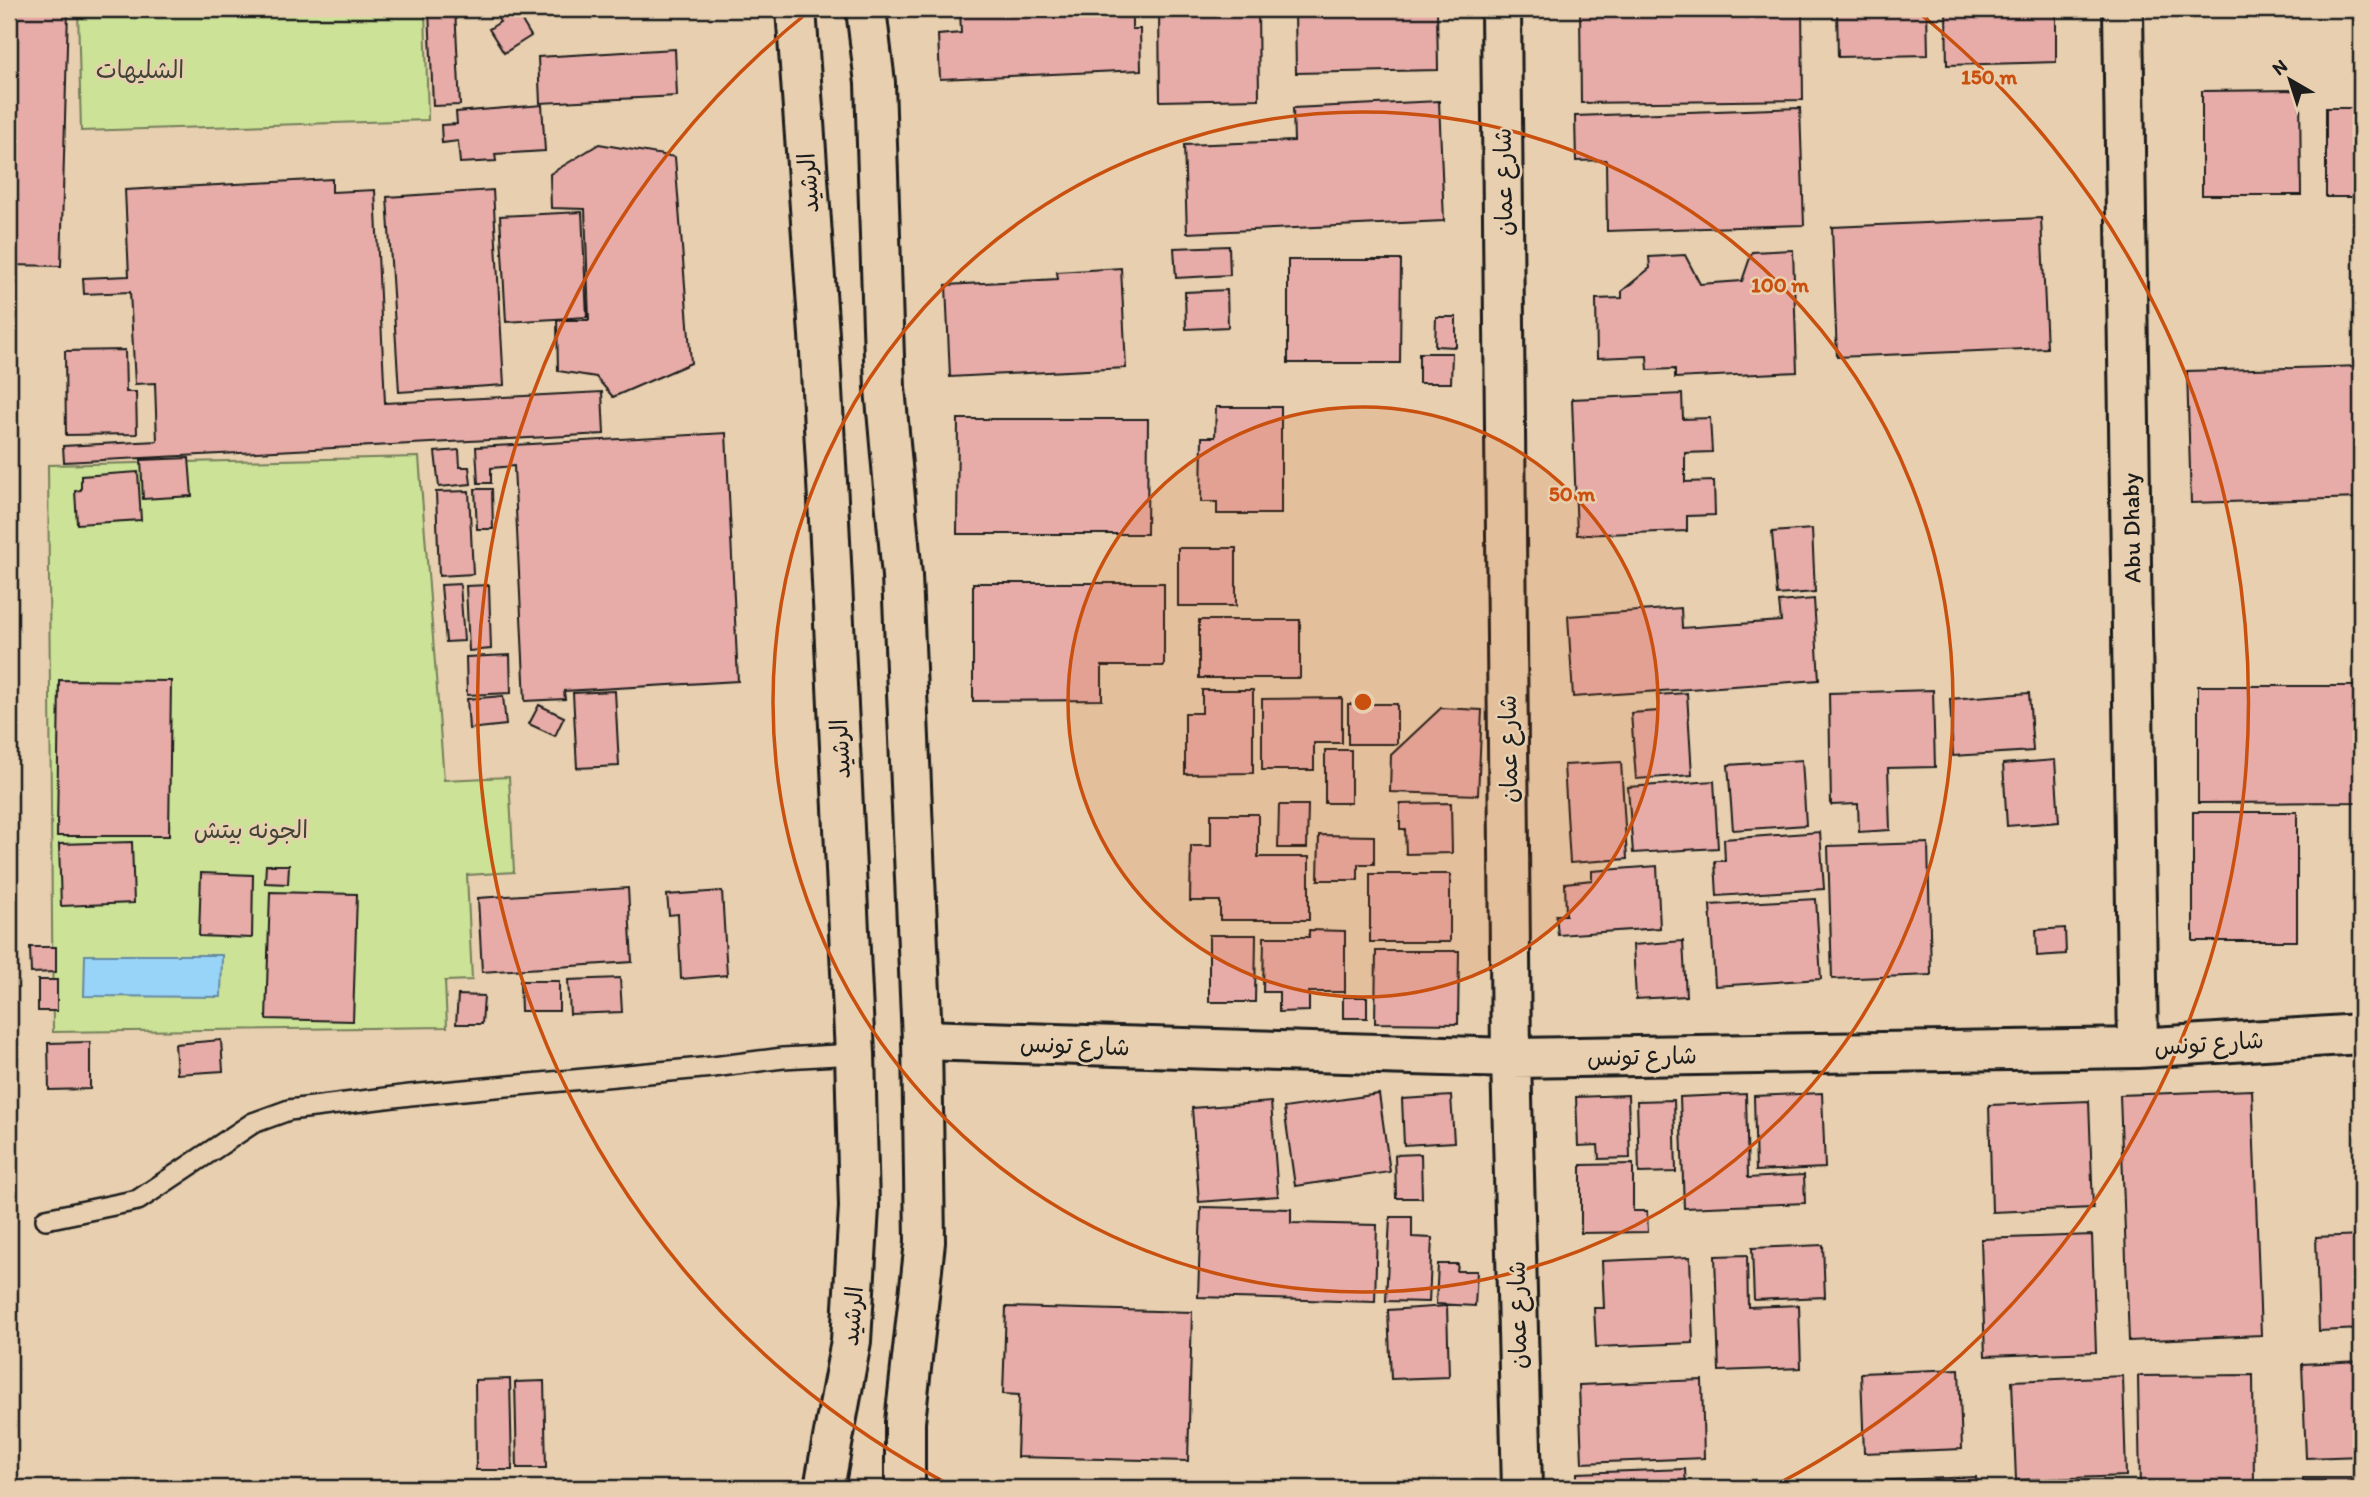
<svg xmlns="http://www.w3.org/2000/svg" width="2370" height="1497" viewBox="0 0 2370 1497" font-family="Itim,'Playpen Sans Arabic',sans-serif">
	<rect width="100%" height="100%" fill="#e7cfaf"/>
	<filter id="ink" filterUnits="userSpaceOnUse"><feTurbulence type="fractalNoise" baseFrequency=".0143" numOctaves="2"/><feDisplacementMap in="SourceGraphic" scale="14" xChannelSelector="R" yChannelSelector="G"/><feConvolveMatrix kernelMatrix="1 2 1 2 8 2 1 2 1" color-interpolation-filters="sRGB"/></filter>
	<g filter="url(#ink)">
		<path fill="#cce297" stroke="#747f5a" stroke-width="2" d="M 78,9 L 425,9 L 428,120 L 81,131 Z
			M 419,457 L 444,780 L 509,777 L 514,872 L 467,875 L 472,980 L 445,981 L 447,1027 L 53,1032 L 48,465 Z"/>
		<path fill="#98d3f8" stroke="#668aa0" stroke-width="2" d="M 85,955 L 222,955 L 221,997 L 84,996 Z"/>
		<path fill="#e7aca7" stroke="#1c1c1c" stroke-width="2" d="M 9,9 L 68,9 L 61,266 L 9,265 Z
			M 429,9 L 455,9 L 460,105 L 433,106 Z
			M 491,9 L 526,9 L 530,15 L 522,21 L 531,36 L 504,53 L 489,29 L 500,22 Z
			M 937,9 L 1132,9 L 1132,29 L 1140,29 L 1141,70 L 940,79 L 938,35 L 961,33 L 960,9 L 937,11 Z
			M 1159,9 L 1258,9 L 1259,99 L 1160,101 Z
			M 1295,9 L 1437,9 L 1438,70 L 1296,73 Z
			M 1580,9 L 1802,9 L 1803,100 L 1581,103 Z
			M 1837,9 L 1927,9 L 1928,55 L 1838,57 Z
			M 1946,9 L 2056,9 L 2056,62 L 1947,65 Z
			M 675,49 L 677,96 L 540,103 L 538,57 Z
			M 2300,90 L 2301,195 L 2202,195 L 2202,91 Z
			M 1439,101 L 1444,221 L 1187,233 L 1184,145 L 1294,141 L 1293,108 Z
			M 542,105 L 545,151 L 495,154 L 496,161 L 460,163 L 458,141 L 442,143 L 441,125 L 457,124 L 456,112 Z
			M 1800,108 L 1804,225 L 1607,231 L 1606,160 L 1576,161 L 1575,116 Z
			M 2326,108 L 2361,108 L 2361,197 L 2326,197 Z
			M 599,144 L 675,157 L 691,363 L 613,397 L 596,377 L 558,371 L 557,320 L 589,320 L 585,209 L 551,208 L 550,174 Z
			M 332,179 L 332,192 L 375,190 L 385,403 L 602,392 L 604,434 L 64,462 L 63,446 L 157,441 L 155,383 L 135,384 L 130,292 L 84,294 L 83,278 L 129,276 L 125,190 Z
			M 493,190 L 504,385 L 399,392 L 387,197 Z
			M 582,212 L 587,317 L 506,322 L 500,216 Z
			M 2041,218 L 2047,348 L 1837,357 L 1832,227 Z
			M 1229,246 L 1230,275 L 1176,278 L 1174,248 Z
			M 1793,250 L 1797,372 L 1675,378 L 1675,369 L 1648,370 L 1647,356 L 1597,358 L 1596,299 L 1622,298 L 1622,291 L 1650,268 L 1649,257 L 1685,255 L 1700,284 L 1742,281 L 1752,252 Z
			M 1288,260 L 1401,260 L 1400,363 L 1288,363 Z
			M 1121,268 L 1126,368 L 950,377 L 946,285 L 1058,279 L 1057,272 Z
			M 1227,290 L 1228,327 L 1186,329 L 1185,292 Z
			M 1436,317 L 1456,317 L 1456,347 L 1435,346 Z
			M 125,350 L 126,392 L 136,392 L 137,434 L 66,435 L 65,351 Z
			M 1419,353 L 1452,353 L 1451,383 L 1419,383 Z
			M 2361,366 L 2361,498 L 2191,503 L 2187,371 Z
			M 1682,394 L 1683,419 L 1710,418 L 1712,452 L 1685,453 L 1685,482 L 1714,481 L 1715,515 L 1687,516 L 1687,531 L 1577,535 L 1572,399 Z
			M 1216,407 L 1281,407 L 1281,514 L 1217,514 L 1217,502 L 1201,502 L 1202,437 L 1215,437 Z
			M 958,419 L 1148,419 L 1147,534 L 957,534 Z
			M 726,433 L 738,681 L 564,691 L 565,699 L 525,701 L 514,466 L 491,468 L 491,483 L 478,483 L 476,447 Z
			M 459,450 L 460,467 L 469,467 L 471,484 L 439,487 L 435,452 Z
			M 189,458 L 192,496 L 143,499 L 141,460 Z
			M 138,472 L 141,520 L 77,524 L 75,491 L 81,490 L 81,476 Z
			M 475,489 L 492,489 L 493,529 L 477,529 Z
			M 469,491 L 473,574 L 439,576 L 436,492 Z
			M 1812,529 L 1815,592 L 1777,595 L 1772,532 Z
			M 1178,548 L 1236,548 L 1236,606 L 1178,606 Z
			M 973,583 L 1164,583 L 1164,666 L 1102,666 L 1102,700 L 973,701 Z
			M 460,584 L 464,641 L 446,642 L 441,585 Z
			M 489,585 L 491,649 L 469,651 L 466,586 Z
			M 1814,599 L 1819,680 L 1573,697 L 1568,616 L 1681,608 L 1682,628 L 1781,621 L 1779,602 Z
			M 1199,620 L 1300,620 L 1300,678 L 1199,678 Z
			M 510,655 L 511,693 L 467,695 L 466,657 Z
			M 59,680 L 171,681 L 169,836 L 57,836 Z
			M 2198,686 L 2361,686 L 2361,802 L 2198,803 Z
			M 1202,690 L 1253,690 L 1253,773 L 1185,774 L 1185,713 L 1202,713 Z
			M 1933,690 L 1935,767 L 1888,768 L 1890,830 L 1859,832 L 1858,804 L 1831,805 L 1829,693 Z
			M 615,691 L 619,766 L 577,768 L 573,693 Z
			M 1687,693 L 1692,775 L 1636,779 L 1631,713 L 1659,711 L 1657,695 Z
			M 2029,693 L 2033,751 L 1953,756 L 1950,699 Z
			M 503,696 L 506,725 L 469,729 L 467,699 Z
			M 1342,698 L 1342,743 L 1314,743 L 1314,770 L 1262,770 L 1262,699 Z
			M 1348,704 L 1397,704 L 1397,744 L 1348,744 Z
			M 539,705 L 564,717 L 555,736 L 529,724 Z
			M 1441,708 L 1482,710 L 1478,795 L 1390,792 L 1391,755 Z
			M 1325,750 L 1351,750 L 1351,803 L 1325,803 Z
			M 1802,760 L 1806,825 L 1733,830 L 1728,765 Z
			M 2055,760 L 2059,822 L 2007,826 L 2003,764 Z
			M 1621,762 L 1627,859 L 1570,863 L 1564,765 Z
			M 1714,781 L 1718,848 L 1633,853 L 1628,787 Z
			M 1451,803 L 1452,853 L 1406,854 L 1405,829 L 1400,829 L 1400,804 Z
			M 1279,805 L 1308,805 L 1307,848 L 1278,848 Z
			M 2193,812 L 2297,812 L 2297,941 L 2193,941 Z
			M 1211,814 L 1258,814 L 1258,857 L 1309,857 L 1309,920 L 1220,920 L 1220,901 L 1190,901 L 1191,846 L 1211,846 Z
			M 1820,832 L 1824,889 L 1717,896 L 1715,861 L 1725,861 L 1724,839 Z
			M 1319,835 L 1374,836 L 1374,864 L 1358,864 L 1358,880 L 1318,880 Z
			M 132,842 L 134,903 L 61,906 L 59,844 Z
			M 1928,843 L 1931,975 L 1832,979 L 1828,846 Z
			M 266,865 L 289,865 L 288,884 L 265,883 Z
			M 1657,866 L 1660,928 L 1558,935 L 1556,915 L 1566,915 L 1565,883 L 1592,880 L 1592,871 Z
			M 201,873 L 253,875 L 252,938 L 199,936 Z
			M 1370,874 L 1450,874 L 1450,942 L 1370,942 Z
			M 628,888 L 632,962 L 482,972 L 478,898 Z
			M 722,891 L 727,975 L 681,979 L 678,914 L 669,915 L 667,895 Z
			M 270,892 L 357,894 L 353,1021 L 266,1019 Z
			M 1816,899 L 1821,979 L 1715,986 L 1710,905 Z
			M 2065,928 L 2066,954 L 2037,956 L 2036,930 Z
			M 1309,930 L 1345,931 L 1345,992 L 1309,992 L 1309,1011 L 1279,1012 L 1279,992 L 1263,992 L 1264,937 L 1309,937 Z
			M 1209,935 L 1256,935 L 1255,1002 L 1209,1002 Z
			M 1683,941 L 1686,996 L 1636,999 L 1633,945 Z
			M 30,947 L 56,947 L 56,972 L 31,973 Z
			M 1376,951 L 1459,951 L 1458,1024 L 1375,1023 Z
			M 620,978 L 622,1012 L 570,1014 L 568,980 Z
			M 38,980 L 57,980 L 57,1011 L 38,1011 Z
			M 520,981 L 559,981 L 559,1011 L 521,1011 Z
			M 458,995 L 484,996 L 482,1024 L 456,1024 Z
			M 1343,997 L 1367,997 L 1367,1018 L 1343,1018 Z
			M 221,1040 L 223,1071 L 177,1074 L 175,1044 Z
			M 90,1042 L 90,1089 L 49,1090 L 48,1043 Z
			M 2252,1090 L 2261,1335 L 2129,1341 L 2120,1095 Z
			M 1822,1093 L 1825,1168 L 1756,1171 L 1754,1096 Z
			M 1379,1094 L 1390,1172 L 1295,1186 L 1284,1108 Z
			M 1746,1094 L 1748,1178 L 1804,1175 L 1805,1203 L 1684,1208 L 1680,1097 Z
			M 1628,1095 L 1630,1158 L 1599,1159 L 1598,1145 L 1578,1146 L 1576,1097 Z
			M 1451,1096 L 1454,1142 L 1404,1145 L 1402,1099 Z
			M 1674,1100 L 1676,1172 L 1639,1173 L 1637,1101 Z
			M 2089,1101 L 2093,1208 L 1992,1212 L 1989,1105 Z
			M 1271,1102 L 1278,1196 L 1199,1202 L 1192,1108 Z
			M 1421,1154 L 1422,1198 L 1396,1198 L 1395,1155 Z
			M 1633,1164 L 1633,1211 L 1647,1211 L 1648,1232 L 1581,1233 L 1581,1165 Z
			M 1201,1207 L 1291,1209 L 1291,1223 L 1377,1225 L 1375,1302 L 1198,1297 Z
			M 1390,1217 L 1412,1217 L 1412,1237 L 1432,1238 L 1429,1302 L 1386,1301 Z
			M 2092,1235 L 2096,1352 L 1985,1356 L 1981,1239 Z
			M 2361,1235 L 2361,1329 L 2319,1331 L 2316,1237 Z
			M 1823,1245 L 1825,1297 L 1754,1300 L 1752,1248 Z
			M 1747,1255 L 1748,1307 L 1799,1305 L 1801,1368 L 1719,1371 L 1715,1256 Z
			M 1690,1257 L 1693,1343 L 1596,1347 L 1594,1308 L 1604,1308 L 1602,1261 Z
			M 1438,1264 L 1458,1264 L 1457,1271 L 1477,1271 L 1475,1306 L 1436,1304 Z
			M 1447,1306 L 1449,1377 L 1391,1379 L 1388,1310 Z
			M 1006,1307 L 1192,1312 L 1188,1461 L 1017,1457 L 1019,1395 L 1003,1394 Z
			M 2361,1361 L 2361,1456 L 2306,1458 L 2302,1364 Z
			M 1959,1369 L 1962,1449 L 1864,1453 L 1861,1373 Z
			M 2253,1375 L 2254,1488 L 2140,1488 L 2138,1376 Z
			M 2123,1376 L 2126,1476 L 2016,1480 L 2012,1381 Z
			M 510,1379 L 512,1470 L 476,1470 L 475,1380 Z
			M 1702,1380 L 1704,1458 L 1582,1463 L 1579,1385 Z
			M 544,1381 L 546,1468 L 517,1468 L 515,1382 Z
			M 1685,1469 L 1686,1488 L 1577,1488 L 1577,1473 Z
			M 1976,1477 L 1977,1488 L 1866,1488 L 1866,1481 Z
			M 2303,1478 L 2361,1478 L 2361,1488 L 2303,1488 Z"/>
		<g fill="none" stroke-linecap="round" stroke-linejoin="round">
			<defs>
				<path id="lane" d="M 46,1219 L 138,1200 L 253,1123 L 289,1110 L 410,1095 L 713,1067 L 783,1058 L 855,1054"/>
				<path id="street" d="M 1501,9 L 1511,1058 L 1522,1488
					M 2123,9 L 2138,1048
					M 922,1040 L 1511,1058 L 2138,1048 L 2361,1034"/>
				<path id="primary" d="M 796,9 L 819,335 L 828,500 L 855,1054 L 859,1207 L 851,1341 L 824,1488
					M 866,9 L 875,83 L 885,388 L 902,576 L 922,1040 L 925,1242 L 905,1422 L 905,1488"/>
			</defs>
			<use href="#lane" stroke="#1c1c1c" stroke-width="24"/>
			<use href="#street" stroke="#1c1c1c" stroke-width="44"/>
			<use href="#primary" stroke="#1c1c1c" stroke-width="44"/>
			<use href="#lane" stroke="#e7cfaf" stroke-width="19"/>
			<use href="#street" stroke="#e7cfaf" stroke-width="38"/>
			<use href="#primary" stroke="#e7cfaf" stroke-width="38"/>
		</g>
	</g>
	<circle cx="1363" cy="702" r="295" fill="#c9500e" fill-opacity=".12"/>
	<g fill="none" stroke="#c9500e" stroke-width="3.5">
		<circle cx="1363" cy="702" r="295"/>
		<circle cx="1363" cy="702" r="590"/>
		<path d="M954 1487A885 885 0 0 1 812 9M1914 9A885 885 0 0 1 1772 1487"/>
	</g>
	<g text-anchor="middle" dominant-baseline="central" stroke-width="5" stroke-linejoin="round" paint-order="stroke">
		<g font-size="24" fill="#3f4435" stroke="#e7cfaf">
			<text x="140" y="69">الشليهات</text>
			<text x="251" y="829">الجونه بيتش</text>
		</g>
		<g font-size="24" fill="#1c1c1c" stroke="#e7cfaf">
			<text transform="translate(1503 182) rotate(-91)">شارع عمان</text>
			<text transform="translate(808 183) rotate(-94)">الرشيد</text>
			<text transform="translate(2131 528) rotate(-91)">Abu Dhaby</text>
			<text transform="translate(840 749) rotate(-93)">الرشيد</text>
			<text transform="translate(1508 749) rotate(-91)">شارع عمان</text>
			<text transform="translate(2209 1043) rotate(-4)">شارع تونس</text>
			<text transform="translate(1075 1045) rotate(2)">شارع تونس</text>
			<text transform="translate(1642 1056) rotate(-1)">شارع تونس</text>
			<text transform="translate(1517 1315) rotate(-91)">شارع عمان</text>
			<text transform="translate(852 1316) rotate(-85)">الرشيد</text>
		</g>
	</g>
	<circle cx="1363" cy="702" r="10" fill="#c9500e" stroke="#e7cfaf" stroke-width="3.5"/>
	<g font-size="21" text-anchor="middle" font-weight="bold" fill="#c9500e" stroke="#e7cfaf" stroke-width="5" stroke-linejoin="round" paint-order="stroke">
		<text x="1989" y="84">150 m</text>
		<text x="1780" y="292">100 m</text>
		<text x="1572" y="501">50 m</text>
	</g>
	<rect width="2370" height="1497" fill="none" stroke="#e7cfaf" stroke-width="35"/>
	<rect x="18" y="18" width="2335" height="1462" fill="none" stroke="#1c1c1c" stroke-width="2.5" filter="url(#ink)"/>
	<g transform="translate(2290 80) rotate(321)" stroke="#e7cfaf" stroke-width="5" paint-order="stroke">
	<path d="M0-5L12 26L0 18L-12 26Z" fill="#1c1c1c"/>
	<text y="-10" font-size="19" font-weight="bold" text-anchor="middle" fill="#1c1c1c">N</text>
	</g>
</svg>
